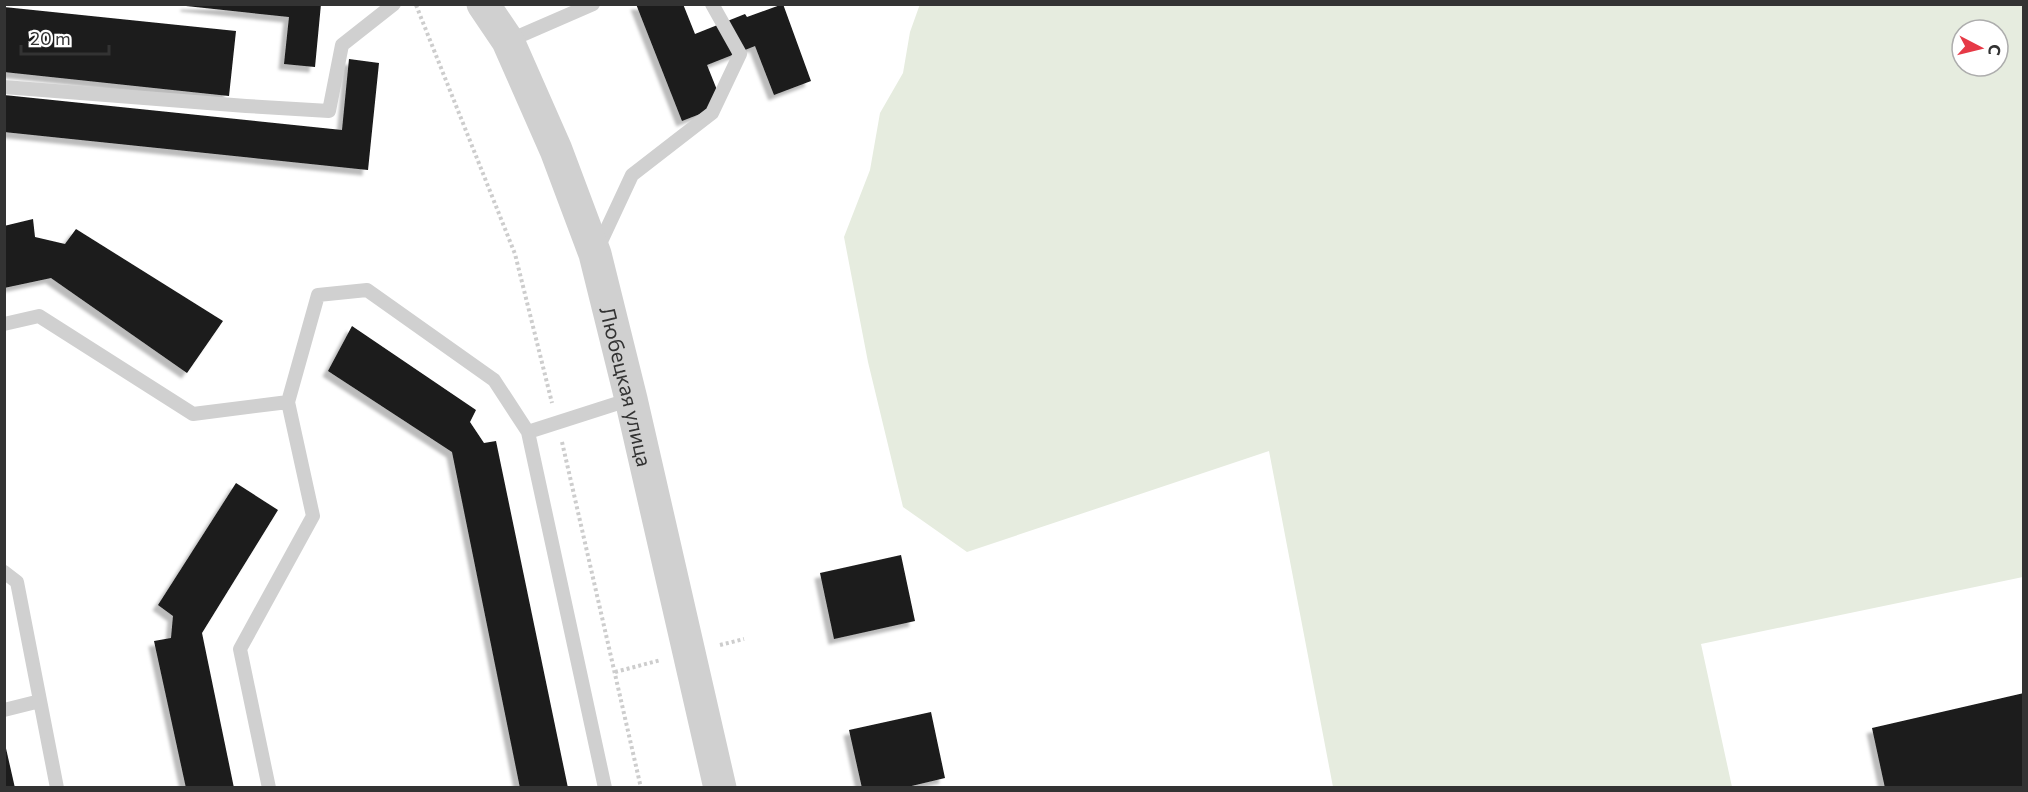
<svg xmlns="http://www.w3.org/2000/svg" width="2028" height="792" viewBox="0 0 2028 792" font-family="Commissioner,sans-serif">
	<defs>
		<filter id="shadow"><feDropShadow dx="-5.5" dy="5.5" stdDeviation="1.5" flood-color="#0004"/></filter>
	</defs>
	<rect width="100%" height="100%" fill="#fff"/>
	<path fill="#e6ecdf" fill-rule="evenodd" d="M 920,4 L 2023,5 L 2023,577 L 1701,644 L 1732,787 L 1333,787 L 1269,451 L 967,552 L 903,507 L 868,362 L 844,237 L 870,170 L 880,113 L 903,73 L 910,32 ZM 1962,30 L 1998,30 L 1998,66 L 1962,66 Z"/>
	<path fill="#1a1a1a" filter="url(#shadow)" d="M 186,4 L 321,4 L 315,67 L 284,64 L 289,17 L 186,6 Z
		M 636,4 L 683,4 L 695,34 L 745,14 L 747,17 L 783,4 L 811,81 L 774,95 L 755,46 L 707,65 L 723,105 L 682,121 Z
		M 4,7 L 236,31 L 229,96 L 4,72 Z
		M 349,59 L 379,63 L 368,170 L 4,132 L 4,95 L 342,130 Z
		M 33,219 L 35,237 L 65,244 L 76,229 L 223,321 L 187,373 L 51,278 L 4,288 L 4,226 Z
		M 352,326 L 476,410 L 470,422 L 484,443 L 496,441 L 568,788 L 520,788 L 452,452 L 328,371 Z
		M 236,483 L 278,510 L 202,633 L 234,788 L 186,788 L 154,641 L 171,638 L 173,616 L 158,605 Z
		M 901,555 L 915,621 L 834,639 L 820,573 Z
		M 2024,693 L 2024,788 L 1885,788 L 1872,728 Z
		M 931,712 L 945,778 L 903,788 L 862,788 L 849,730 Z
		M 4,744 L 5,744 L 15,788 L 4,788 Z"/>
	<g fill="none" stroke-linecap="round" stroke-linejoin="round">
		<path stroke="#cdcdcd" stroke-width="4" stroke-dasharray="3 3" stroke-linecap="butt" d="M 416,5 L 515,254 L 552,403
			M 562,442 L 641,788
			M 720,645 L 744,639
			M 615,672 L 661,660"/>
		<path stroke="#d0d0d0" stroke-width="14" d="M 508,41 L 593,4
			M 4,87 L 246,106 L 329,111 L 342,45 L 394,4
			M 597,250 L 632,175 L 712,113 L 740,54 L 712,4
			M 4,324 L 39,316 L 193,414 L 288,402 L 318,295 L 367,290 L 494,380 L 528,432 L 631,399
			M 528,432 L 605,788
			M 4,572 L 17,582 L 57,788
			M 4,710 L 40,701
			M 269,788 L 240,649 L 313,516 L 288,402"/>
		<path stroke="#d0d0d0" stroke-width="33" id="s1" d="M 483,4 L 508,41 L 556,150 L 595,254 L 631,399 L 720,788"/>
	</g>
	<g text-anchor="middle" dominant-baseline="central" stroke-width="6" stroke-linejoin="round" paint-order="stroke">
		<g font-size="21" fill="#333" stroke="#fff">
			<text stroke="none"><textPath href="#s1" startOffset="411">Любецкая улица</textPath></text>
		</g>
	</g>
	<rect width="2028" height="792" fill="none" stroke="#333333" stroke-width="12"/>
	<g transform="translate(1980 48) rotate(97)"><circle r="28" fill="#ffffff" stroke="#adadad" stroke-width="1.5"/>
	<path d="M0-4.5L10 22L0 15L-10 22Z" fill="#e63946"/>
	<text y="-9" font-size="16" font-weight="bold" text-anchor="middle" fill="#333333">С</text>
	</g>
	<path d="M21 45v9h88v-9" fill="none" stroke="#333333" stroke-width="3"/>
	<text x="30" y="45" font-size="18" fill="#333333" stroke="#ffffff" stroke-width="4.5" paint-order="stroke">20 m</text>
</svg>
